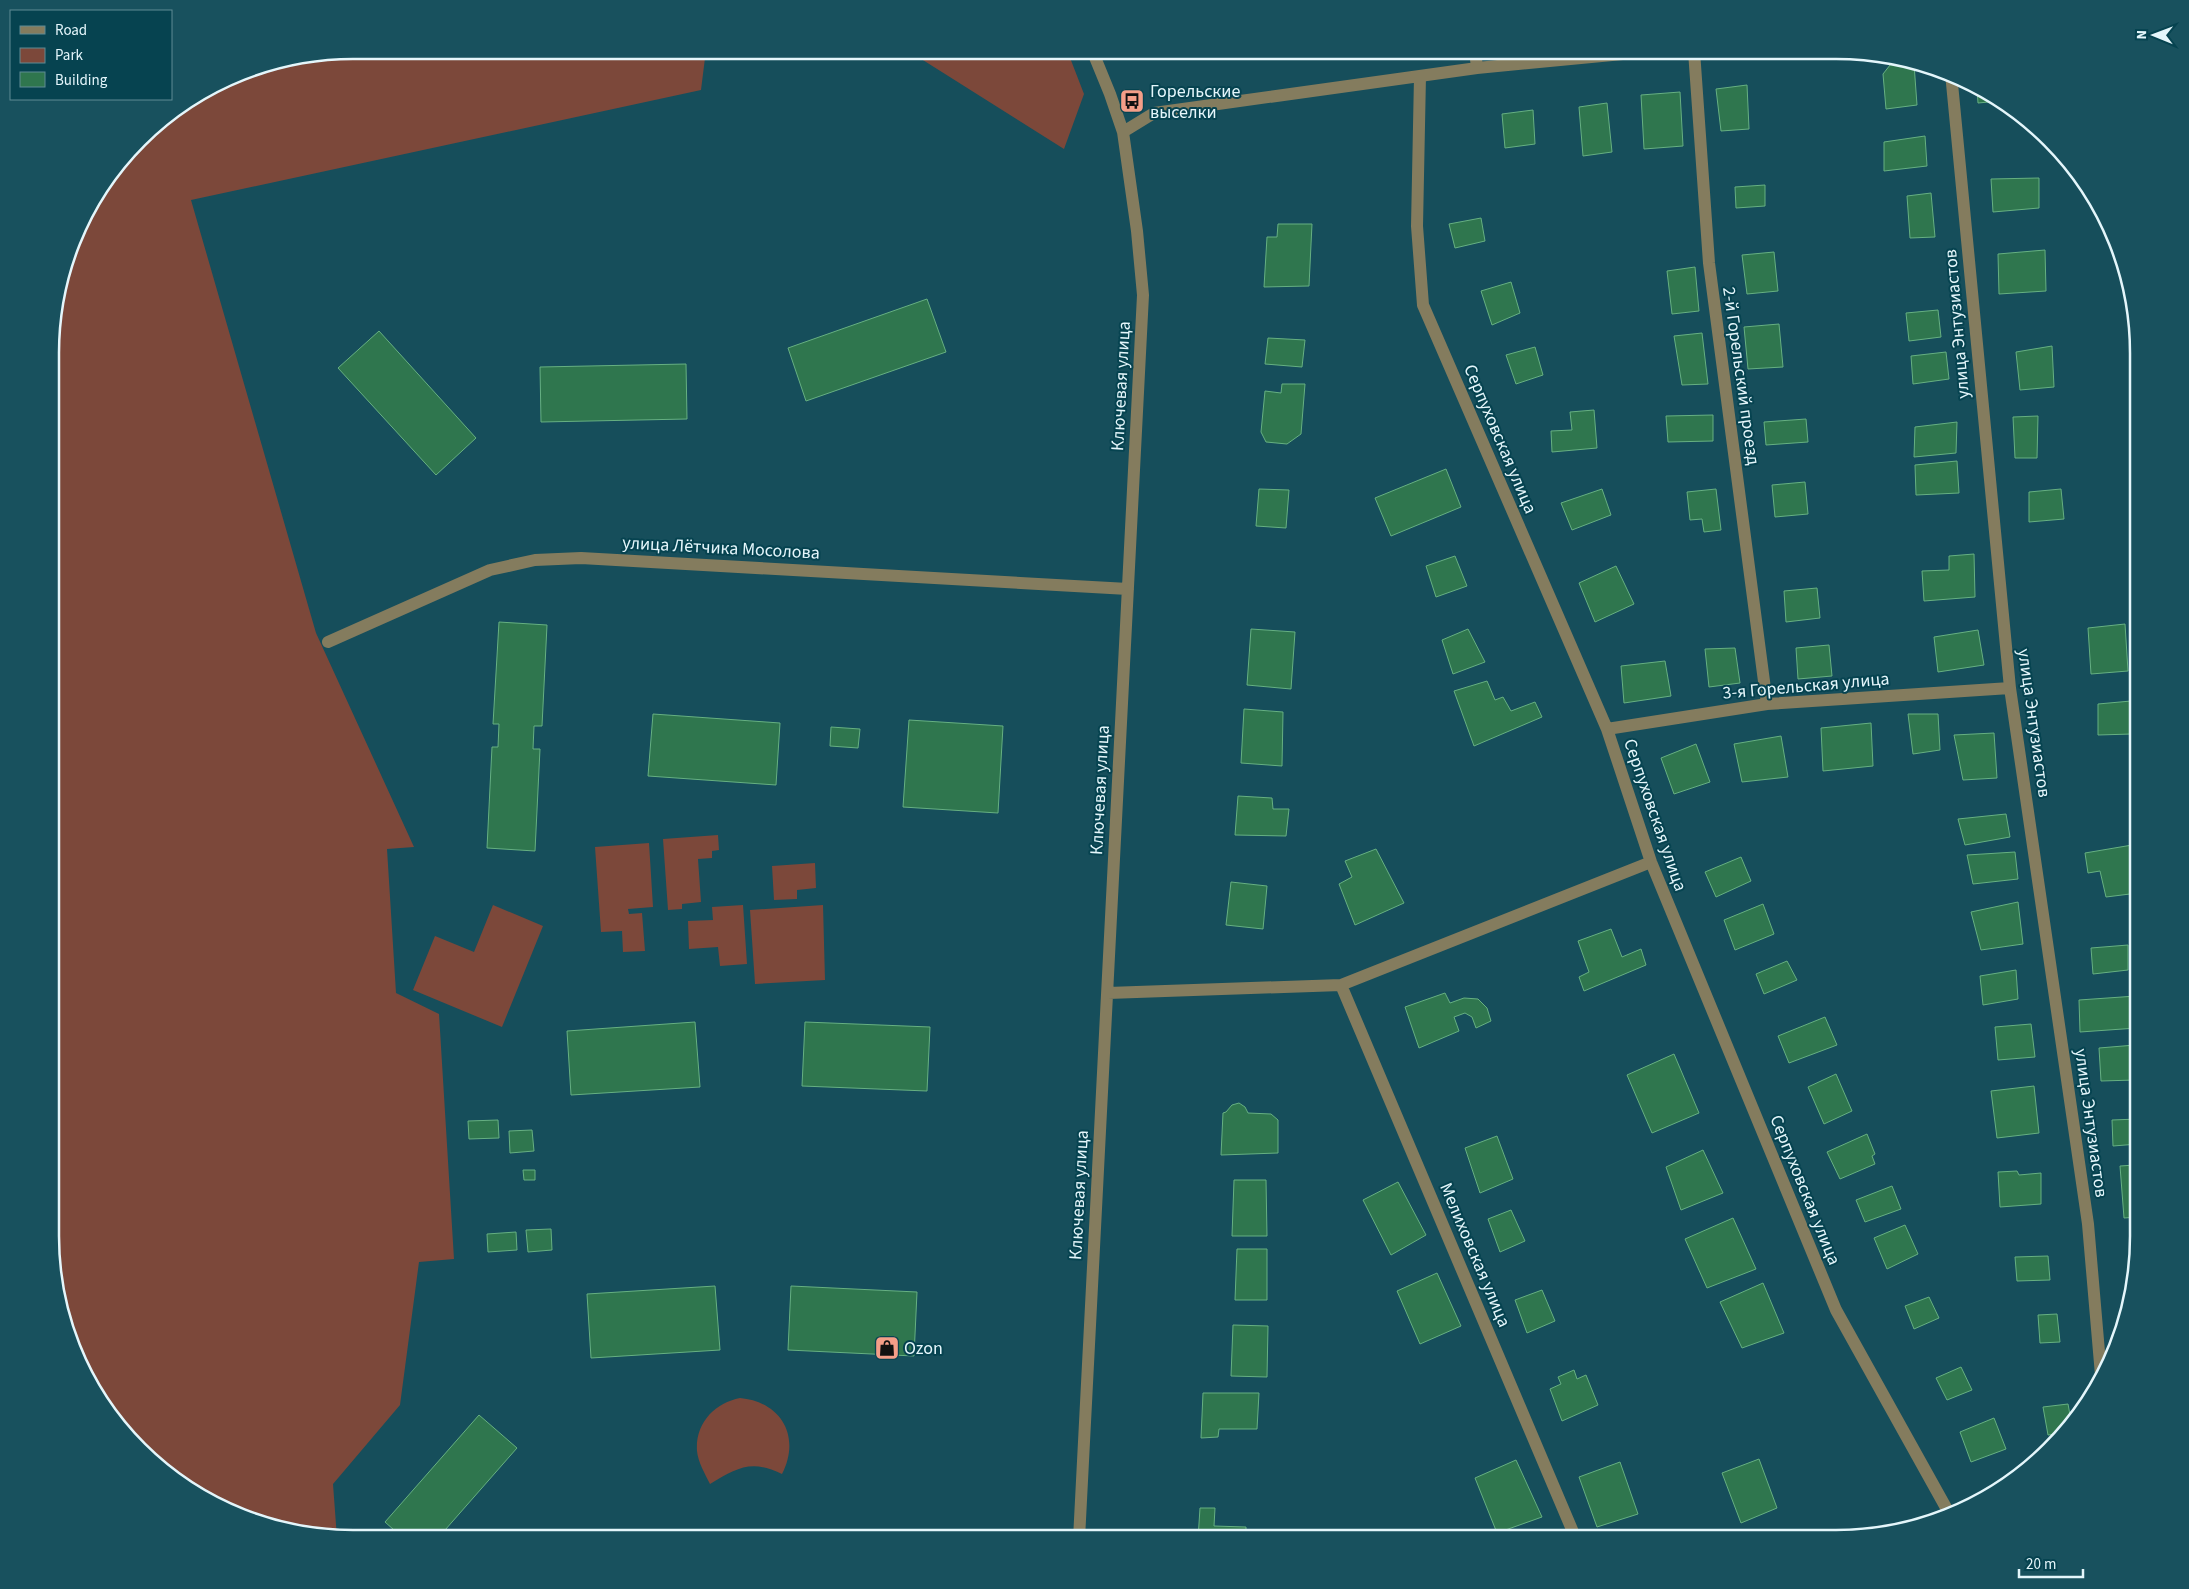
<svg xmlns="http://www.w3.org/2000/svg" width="2189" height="1589" viewBox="0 0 2189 1589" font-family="'Source Sans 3',sans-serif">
	<rect width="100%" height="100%" fill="#164e5b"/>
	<path fill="#7c483a" d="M 353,50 L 706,50 L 701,90 L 191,200 L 316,633 L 414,847 L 387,849 L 396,993 L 439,1014 L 454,1259 L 419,1262 L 400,1405 L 333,1484 L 337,1538 L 334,1538 L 255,1523 L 168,1476 L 90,1387 L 53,1275 L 53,314 L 81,219 L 153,125 L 237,73 Z
		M 907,50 L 1067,50 L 1084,94 L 1064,149 Z
		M 718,835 L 719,850 L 712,851 L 712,858 L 698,859 L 701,902 L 682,904 L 682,909 L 668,910 L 663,839 Z
		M 649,843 L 653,907 L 628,909 L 629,914 L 642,913 L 645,951 L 623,952 L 622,931 L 601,932 L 595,847 Z
		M 815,863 L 816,888 L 797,890 L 797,899 L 774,900 L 772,866 Z
		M 493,905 L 543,926 L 502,1027 L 413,990 L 435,936 L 474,952 Z
		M 743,905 L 747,964 L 720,966 L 718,947 L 689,949 L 688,921 L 713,920 L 712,907 Z
		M 823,905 L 825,980 L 755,984 L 750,910 Z
		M 740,1398 C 782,1402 801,1437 782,1474 C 751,1459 737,1468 710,1484 C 705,1474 698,1462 697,1451 C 695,1423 715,1403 740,1398 Z"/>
	<path fill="#2f764e" stroke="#66b082" d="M 1894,60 L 1914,64 L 1917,105 L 1886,109 L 1883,74 Z
		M 1747,85 L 1749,129 L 1721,131 L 1716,89 Z
		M 1977,88 L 2000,101 L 1978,103 Z
		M 1680,92 L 1683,146 L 1644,149 L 1641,95 Z
		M 1607,103 L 1612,152 L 1583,156 L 1579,107 Z
		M 1533,110 L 1535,144 L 1505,148 L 1502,114 Z
		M 1925,136 L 1927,166 L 1884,171 L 1884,142 Z
		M 2039,178 L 2039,208 L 1993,212 L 1991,179 Z
		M 1765,185 L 1765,206 L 1736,208 L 1735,187 Z
		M 1931,193 L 1935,237 L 1910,238 L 1907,196 Z
		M 1481,218 L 1485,241 L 1455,248 L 1449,224 Z
		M 1278,224 L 1312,224 L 1309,286 L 1264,287 L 1267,237 L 1277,237 Z
		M 2045,250 L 2046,291 L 1999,294 L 1998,254 Z
		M 1774,252 L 1778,291 L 1747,294 L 1742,255 Z
		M 1695,267 L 1699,311 L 1672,314 L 1667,271 Z
		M 1511,282 L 1520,313 L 1492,325 L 1481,291 Z
		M 927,299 L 946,352 L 806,401 L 788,348 Z
		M 1938,310 L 1941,337 L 1909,341 L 1906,313 Z
		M 1779,324 L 1783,367 L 1748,369 L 1744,327 Z
		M 379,331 L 476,438 L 436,475 L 338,368 Z
		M 1702,333 L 1708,384 L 1682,385 L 1674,336 Z
		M 1268,338 L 1305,340 L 1302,367 L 1265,364 Z
		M 2052,346 L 2054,387 L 2020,390 L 2016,352 Z
		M 1535,347 L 1543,375 L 1516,384 L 1506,355 Z
		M 1946,352 L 1949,379 L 1913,384 L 1911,356 Z
		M 686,364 L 687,419 L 541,422 L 540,367 Z
		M 1282,384 L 1305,384 L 1301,434 L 1287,444 L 1266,442 L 1261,432 L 1265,391 L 1281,393 Z
		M 1594,410 L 1597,448 L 1552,452 L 1551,431 L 1572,430 L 1570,412 Z
		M 1713,415 L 1713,441 L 1668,442 L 1666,416 Z
		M 2038,416 L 2037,458 L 2015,458 L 2013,417 Z
		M 1806,419 L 1808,442 L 1766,445 L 1764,422 Z
		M 1957,422 L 1956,453 L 1914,457 L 1915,427 Z
		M 1957,461 L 1959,493 L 1916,495 L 1915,465 Z
		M 1446,469 L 1461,507 L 1391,536 L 1375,498 Z
		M 1805,482 L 1808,514 L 1775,517 L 1772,485 Z
		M 1259,489 L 1289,490 L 1286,528 L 1256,526 Z
		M 1602,489 L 1611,515 L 1572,530 L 1561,503 Z
		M 1716,489 L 1721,530 L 1704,532 L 1702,519 L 1690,520 L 1687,492 Z
		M 2061,489 L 2064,519 L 2029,522 L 2029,492 Z
		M 1974,554 L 1975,597 L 1924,601 L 1922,571 L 1949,570 L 1949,556 Z
		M 1455,556 L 1467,586 L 1436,597 L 1426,566 Z
		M 1616,566 L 1634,604 L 1595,622 L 1579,583 Z
		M 1817,588 L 1820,618 L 1786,622 L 1784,591 Z
		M 499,622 L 547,625 L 542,726 L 534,726 L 533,749 L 540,749 L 535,851 L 487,848 L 492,747 L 498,747 L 499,724 L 493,724 Z
		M 2125,624 L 2128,671 L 2091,674 L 2088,628 Z
		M 1251,629 L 1295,632 L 1291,689 L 1247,685 Z
		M 1468,629 L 1485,662 L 1453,674 L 1442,640 Z
		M 1978,630 L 1984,665 L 1938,672 L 1934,637 Z
		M 1829,645 L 1832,676 L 1798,679 L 1796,648 Z
		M 1735,648 L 1740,683 L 1709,687 L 1705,649 Z
		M 1665,661 L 1671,696 L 1624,703 L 1621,666 Z
		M 1487,681 L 1495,700 L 1503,697 L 1511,711 L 1535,702 L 1542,717 L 1474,746 L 1454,691 Z
		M 2131,701 L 2132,734 L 2098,735 L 2098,704 Z
		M 1244,709 L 1283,712 L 1282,766 L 1241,763 Z
		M 653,714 L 780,723 L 776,785 L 648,776 Z
		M 1908,714 L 1938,714 L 1940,750 L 1913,754 Z
		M 909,720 L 1003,726 L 998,813 L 903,807 Z
		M 1871,723 L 1873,766 L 1823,771 L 1821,728 Z
		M 831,727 L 860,729 L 858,748 L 830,746 Z
		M 1994,733 L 1997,778 L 1963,780 L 1954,735 Z
		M 1781,736 L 1788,777 L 1742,782 L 1734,744 Z
		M 1696,744 L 1710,782 L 1674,794 L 1661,758 Z
		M 1238,796 L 1272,798 L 1273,809 L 1289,809 L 1286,836 L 1235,835 Z
		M 2006,814 L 2010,837 L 1965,845 L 1958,819 Z
		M 2138,844 L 2138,893 L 2106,897 L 2100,871 L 2088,873 L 2085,853 Z
		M 1376,849 L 1404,903 L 1355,925 L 1339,884 L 1352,877 L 1345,861 Z
		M 2015,852 L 2018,879 L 1973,884 L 1967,855 Z
		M 1741,857 L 1751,881 L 1716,897 L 1705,872 Z
		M 1231,882 L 1267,886 L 1263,929 L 1226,925 Z
		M 2018,902 L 2023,944 L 1981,950 L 1971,912 Z
		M 1763,904 L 1774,934 L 1735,950 L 1724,920 Z
		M 1611,929 L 1622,957 L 1641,949 L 1646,965 L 1584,991 L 1579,977 L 1589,972 L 1578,941 Z
		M 2128,945 L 2128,970 L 2093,974 L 2091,948 Z
		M 1787,961 L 1797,980 L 1764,994 L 1756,974 Z
		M 2016,970 L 2018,999 L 1983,1005 L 1980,976 Z
		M 1445,993 L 1450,1003 L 1464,998 L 1478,999 L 1487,1008 L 1491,1021 L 1476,1028 L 1472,1017 L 1465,1013 L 1454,1017 L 1459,1031 L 1419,1048 L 1405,1007 Z
		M 2136,996 L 2137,1028 L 2080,1032 L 2079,1000 Z
		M 1825,1017 L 1837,1045 L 1789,1063 L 1778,1036 Z
		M 695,1022 L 700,1087 L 571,1095 L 567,1031 Z
		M 805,1022 L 930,1027 L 927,1091 L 802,1086 Z
		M 2031,1024 L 2035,1057 L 1998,1060 L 1995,1027 Z
		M 2135,1045 L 2135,1080 L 2101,1081 L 2099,1048 Z
		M 1674,1054 L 1699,1113 L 1652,1133 L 1627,1075 Z
		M 1836,1074 L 1852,1111 L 1824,1124 L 1808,1087 Z
		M 2034,1086 L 2039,1133 L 1997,1138 L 1991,1091 Z
		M 1239,1103 L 1245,1107 L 1248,1113 L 1271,1114 L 1278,1120 L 1278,1153 L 1221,1155 L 1223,1113 L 1226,1112 L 1232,1105 Z
		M 2138,1119 L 2138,1144 L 2113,1146 L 2112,1120 Z
		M 498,1120 L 499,1138 L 469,1139 L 468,1121 Z
		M 532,1130 L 534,1151 L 510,1153 L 509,1131 Z
		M 1867,1134 L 1875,1154 L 1872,1156 L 1875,1164 L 1840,1179 L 1827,1152 Z
		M 1497,1136 L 1513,1179 L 1480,1193 L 1465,1148 Z
		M 1703,1150 L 1723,1193 L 1681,1210 L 1666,1167 Z
		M 2135,1165 L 2137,1183 L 2138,1183 L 2138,1217 L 2124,1218 L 2120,1166 Z
		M 523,1170 L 535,1170 L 535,1180 L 524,1180 Z
		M 2017,1171 L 2019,1175 L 2041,1173 L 2041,1204 L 2000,1207 L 1998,1172 Z
		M 1234,1180 L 1266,1180 L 1267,1236 L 1232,1236 Z
		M 1398,1182 L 1426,1235 L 1391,1255 L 1363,1200 Z
		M 1892,1186 L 1901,1209 L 1865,1222 L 1856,1200 Z
		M 1511,1210 L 1525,1241 L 1500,1252 L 1488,1219 Z
		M 1733,1218 L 1756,1269 L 1707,1288 L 1685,1239 Z
		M 1905,1225 L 1918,1254 L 1887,1269 L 1874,1238 Z
		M 551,1229 L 552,1250 L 528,1252 L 526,1230 Z
		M 516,1232 L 517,1250 L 488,1252 L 487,1234 Z
		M 1237,1249 L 1267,1249 L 1267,1300 L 1235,1300 Z
		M 2048,1256 L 2050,1280 L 2017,1281 L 2015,1257 Z
		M 1437,1273 L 1461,1326 L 1420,1344 L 1397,1291 Z
		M 1763,1283 L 1784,1333 L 1742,1348 L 1720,1302 Z
		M 715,1286 L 720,1350 L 591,1358 L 587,1294 Z
		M 791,1286 L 917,1292 L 914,1356 L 788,1350 Z
		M 1542,1290 L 1555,1321 L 1527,1333 L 1515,1300 Z
		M 1929,1297 L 1939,1318 L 1914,1329 L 1905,1306 Z
		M 2057,1314 L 2060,1342 L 2040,1343 L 2038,1315 Z
		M 1233,1325 L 1268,1326 L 1267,1377 L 1231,1376 Z
		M 1961,1367 L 1972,1390 L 1947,1400 L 1936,1378 Z
		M 1574,1370 L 1577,1379 L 1586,1375 L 1598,1405 L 1562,1421 L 1550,1389 L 1561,1384 L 1558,1377 Z
		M 1203,1393 L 1259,1393 L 1257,1429 L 1219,1429 L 1218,1437 L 1201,1438 Z
		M 2068,1404 L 2072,1426 L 2064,1433 L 2048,1435 L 2043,1407 Z
		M 479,1415 L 517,1448 L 438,1538 L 403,1538 L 385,1522 Z
		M 1994,1418 L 2006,1449 L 1971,1462 L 1960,1432 Z
		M 1759,1459 L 1777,1508 L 1741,1523 L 1722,1473 Z
		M 1516,1460 L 1542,1517 L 1497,1533 L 1475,1478 Z
		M 1620,1462 L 1638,1514 L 1597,1527 L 1579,1477 Z
		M 1200,1508 L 1215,1508 L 1214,1526 L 1246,1527 L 1246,1539 L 1198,1539 Z"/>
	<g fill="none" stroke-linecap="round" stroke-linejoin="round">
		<path stroke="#847c5e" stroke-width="12" d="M 1475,50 L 1477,68
			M 1694,51 L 1709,263 L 1767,704
			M 1951,73 L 2010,688 L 2088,1224 L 2101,1375
			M 1420,76 L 1417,226 L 1423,305 L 1607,729 L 1651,862 L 1836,1310 L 1949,1513 L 1975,1504
			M 1123,132 L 1154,113 L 1477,68 L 1654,51
			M 328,642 L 490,570 L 535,560 L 581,558 L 1128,589
			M 1607,729 L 1767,704 L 2010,688
			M 1341,985 L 1576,1539
			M 1108,993 L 1341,985 L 1651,862
			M 1079,1539 L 1143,295 L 1137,231 L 1123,132 L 1110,94 L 1092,50"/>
	</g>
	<defs>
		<symbol id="bus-square" viewBox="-11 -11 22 22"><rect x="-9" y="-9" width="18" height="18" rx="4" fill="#f49e88" stroke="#064350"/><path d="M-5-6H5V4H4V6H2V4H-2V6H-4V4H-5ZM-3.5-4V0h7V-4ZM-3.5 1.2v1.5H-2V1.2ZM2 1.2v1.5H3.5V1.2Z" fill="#111"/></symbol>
		<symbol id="shop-square" viewBox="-11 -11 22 22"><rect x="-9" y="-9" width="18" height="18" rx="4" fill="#f49e88" stroke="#064350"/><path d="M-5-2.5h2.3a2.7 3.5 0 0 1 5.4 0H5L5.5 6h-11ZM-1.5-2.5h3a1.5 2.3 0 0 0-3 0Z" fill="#111"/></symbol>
	</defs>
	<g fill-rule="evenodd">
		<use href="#bus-square" x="1118" y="87" width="28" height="28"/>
		<use href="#shop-square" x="873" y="1334" width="28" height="28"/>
	</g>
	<g text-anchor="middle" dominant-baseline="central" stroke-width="4" stroke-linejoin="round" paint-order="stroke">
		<g font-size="18" fill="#e4f6fb" stroke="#064350" text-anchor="start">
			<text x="1150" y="91">Горельские<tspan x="1150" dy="21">выселки</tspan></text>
			<text x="904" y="1348">Ozon</text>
		</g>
		<g font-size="18" fill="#e4f6fb" stroke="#064350">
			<text transform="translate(1957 324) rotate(-95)">улица Энтузиастов</text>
			<text transform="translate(1741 376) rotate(82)">2-й Горельский проезд</text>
			<text transform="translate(1121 386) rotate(-87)">Ключевая улица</text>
			<text transform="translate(1500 439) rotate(67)">Серпуховская улица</text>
			<text transform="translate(721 548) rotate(3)">улица Лётчика Мосолова</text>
			<text transform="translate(1806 686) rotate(-5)">3-я Горельская улица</text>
			<text transform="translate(2034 723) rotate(82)">улица Энтузиастов</text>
			<text transform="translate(1100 790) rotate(-87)">Ключевая улица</text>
			<text transform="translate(1655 815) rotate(71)">Серпуховская улица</text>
			<text transform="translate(2091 1123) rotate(82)">улица Энтузиастов</text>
			<text transform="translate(1805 1190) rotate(68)">Серпуховская улица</text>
			<text transform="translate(1079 1195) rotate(-87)">Ключевая улица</text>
			<text transform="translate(1475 1255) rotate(67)">Мелиховская улица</text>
		</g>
	</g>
	<path d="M0 0H2189V1589H0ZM353 59H1836A294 294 0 0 1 2130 353V1236A294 294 0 0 1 1836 1530H353A294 294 0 0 1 59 1236V353A294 294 0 0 1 353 59Z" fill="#18515e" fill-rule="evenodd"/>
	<path fill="none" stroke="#e4f6fb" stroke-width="2.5" d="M353 59H1836A294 294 0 0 1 2130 353V1236A294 294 0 0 1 1836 1530H353A294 294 0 0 1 59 1236V353A294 294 0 0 1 353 59Z"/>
	<rect x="10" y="10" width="162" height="90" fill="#064350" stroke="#5f8b94"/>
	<rect x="20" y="26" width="25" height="8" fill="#847c5e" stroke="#5f8b94"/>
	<text x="55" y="35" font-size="15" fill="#e4f6fb">Road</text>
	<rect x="20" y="48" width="25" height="15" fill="#7c483a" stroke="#5f8b94"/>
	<text x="55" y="60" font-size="15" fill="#e4f6fb">Park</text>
	<rect x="20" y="72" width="25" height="15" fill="#2f764e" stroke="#5f8b94"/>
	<text x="55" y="85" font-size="15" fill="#e4f6fb">Building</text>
	<g transform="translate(2154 35) rotate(271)" stroke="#064350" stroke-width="4" paint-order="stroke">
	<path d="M0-4L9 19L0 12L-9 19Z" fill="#e4f6fb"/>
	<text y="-8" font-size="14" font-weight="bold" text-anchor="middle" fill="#e4f6fb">N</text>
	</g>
	<path d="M2019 1569v8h64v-8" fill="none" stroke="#e4f6fb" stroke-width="2.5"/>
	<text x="2026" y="1569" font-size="15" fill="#e4f6fb" stroke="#064350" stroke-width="4" paint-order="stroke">20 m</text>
</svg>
